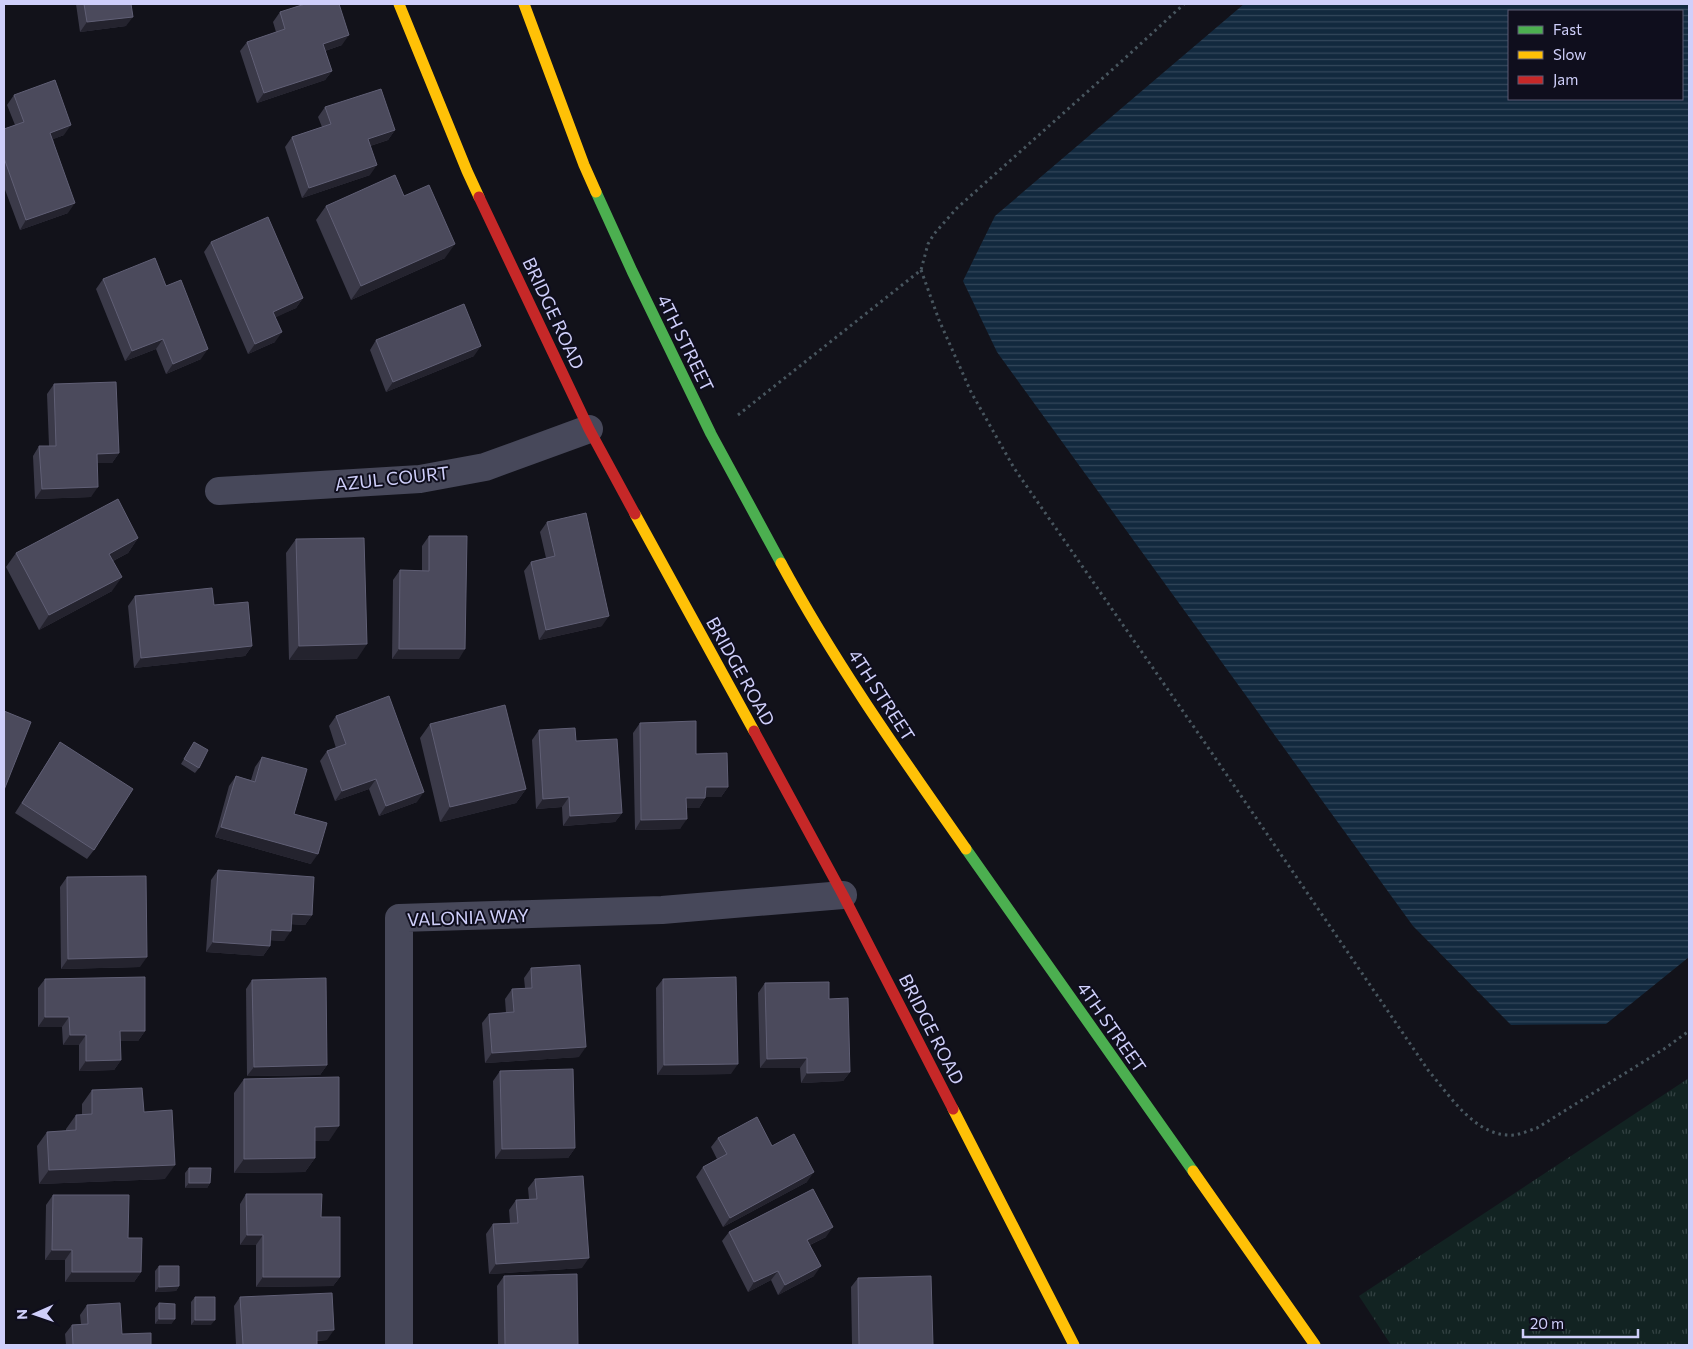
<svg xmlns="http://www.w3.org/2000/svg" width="1693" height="1349" viewBox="0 0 1693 1349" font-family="Commissioner,sans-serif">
	<defs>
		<pattern id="grass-tufts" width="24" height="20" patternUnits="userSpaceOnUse" patternTransform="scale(1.25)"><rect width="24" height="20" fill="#122322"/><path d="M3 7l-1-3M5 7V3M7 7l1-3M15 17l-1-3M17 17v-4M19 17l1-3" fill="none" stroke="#334243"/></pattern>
		<pattern id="water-rules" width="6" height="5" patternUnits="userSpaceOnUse" patternTransform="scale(1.25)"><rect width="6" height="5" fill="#12293e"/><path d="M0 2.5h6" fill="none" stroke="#33475b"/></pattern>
	</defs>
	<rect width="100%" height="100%" fill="#12121a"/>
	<path fill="url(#grass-tufts)" d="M 1689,1078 L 1689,1345 L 1391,1345 L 1359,1296 Z"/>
	<path fill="url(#water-rules)" fill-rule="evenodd" d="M 1244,4 L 1689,4 L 1689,957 L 1606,1024 L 1511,1025 L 1413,926 L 997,352 L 963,281 L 995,216 ZM 1509,11 L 1682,11 L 1682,99 L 1509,99 Z"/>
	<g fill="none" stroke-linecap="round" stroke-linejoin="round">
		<path stroke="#48565f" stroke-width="3" stroke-dasharray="2.5 4" stroke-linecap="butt" d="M 921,270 L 939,320 L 971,392 L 1014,468 L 1205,743 L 1428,1070 C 1450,1096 1476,1138 1514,1135 C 1522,1134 1530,1130 1537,1128 L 1664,1049 L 1689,1031
			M 738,415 L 921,270 L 928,244 L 934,234 L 957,208 L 1123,60 L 1184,4"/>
		<path stroke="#47485a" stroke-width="28" d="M 219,491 L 420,479 L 485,467 L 589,429
			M 399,1345 L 399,918 L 662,910 L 843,895"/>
		<path stroke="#4caf50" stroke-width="11" d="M 596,192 L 632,271 L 711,434 L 781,563
			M 966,849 L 1193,1171"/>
		<path stroke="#ffc107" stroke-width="11" d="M 399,4 L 467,171 L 479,197
			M 524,4 L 584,165 L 596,192
			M 635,514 L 754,731
			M 781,563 C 835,663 901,756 966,849
			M 953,1109 L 1074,1345
			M 1193,1171 L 1315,1345"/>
		<path stroke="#c62828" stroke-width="11" d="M 479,197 L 589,429 L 635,514
			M 754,731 L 843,895 L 953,1109"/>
	</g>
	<path fill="#3b3a49" d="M 76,4 L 131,4 L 126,26 L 80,32 Z
		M 280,12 L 342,45 L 325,51 L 332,71 L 325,80 L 257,103 L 240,51 L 247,42 L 276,32 L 273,22 Z
		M 14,95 L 64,135 L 53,139 L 68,213 L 20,230 L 4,187 L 4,129 L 15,125 L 7,105 Z
		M 325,107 L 395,130 L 388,140 L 370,146 L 370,175 L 302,198 L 285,147 L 292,137 L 322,127 L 318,117 Z
		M 404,196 L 445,258 L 351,300 L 316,220 L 326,206 Z
		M 211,242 L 303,298 L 296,308 L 275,317 L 275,342 L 248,354 L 204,252 Z
		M 103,279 L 166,286 L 201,359 L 166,374 L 156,349 L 125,361 L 96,289 Z
		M 376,340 L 474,356 L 386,392 L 370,350 Z
		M 54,384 L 119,453 L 112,463 L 97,463 L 91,497 L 35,499 L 33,456 L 39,446 L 49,446 L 47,394 Z
		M 547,522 L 602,626 L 539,640 L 524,571 L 531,562 L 546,558 L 540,532 Z
		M 429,536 L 459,659 L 392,659 L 393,580 L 400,570 L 422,571 L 422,546 Z
		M 138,538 L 128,553 L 113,561 L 112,591 L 39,630 L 6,567 L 16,553 Z
		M 296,539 L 357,659 L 289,660 L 286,553 Z
		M 135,596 L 214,605 L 252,646 L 245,656 L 134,668 L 128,606 Z
		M 336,716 L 417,802 L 379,816 L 369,789 L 335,801 L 320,761 L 327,751 L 336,748 L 329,726 Z
		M 640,723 L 696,754 L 728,787 L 721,797 L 706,797 L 705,798 L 699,808 L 687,808 L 680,829 L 635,830 L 633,733 Z
		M 430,724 L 526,789 L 516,803 L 440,822 L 420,738 Z
		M 539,730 L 622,813 L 615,822 L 563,826 L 562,807 L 536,809 L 532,740 Z
		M 60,742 L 94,850 L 87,859 L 15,813 Z
		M 191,747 L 199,768 L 195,773 L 181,764 Z
		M 262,757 L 294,814 L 311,864 L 215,837 L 229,786 L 236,776 L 251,780 L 255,767 Z
		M 218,870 L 312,915 L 305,925 L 291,924 L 284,941 L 270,940 L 270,946 L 263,956 L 206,952 L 211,880 Z
		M 67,877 L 140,967 L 61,969 L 60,887 Z
		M 531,968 L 579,1057 L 485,1063 L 482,1023 L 489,1014 L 506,1013 L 505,999 L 512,989 L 525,988 L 524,978 Z
		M 45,979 L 145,1031 L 138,1041 L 120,1041 L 121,1060 L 114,1070 L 79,1071 L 79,1045 L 63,1045 L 62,1027 L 38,1027 L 38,988 Z
		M 663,979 L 731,1074 L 657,1075 L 656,988 Z
		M 252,980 L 327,1065 L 320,1075 L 247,1076 L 246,989 Z
		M 765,983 L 829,999 L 850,1072 L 843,1081 L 801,1083 L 800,1068 L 760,1068 L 758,993 Z
		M 500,1071 L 575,1148 L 568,1158 L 495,1159 L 493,1081 Z
		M 244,1079 L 329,1141 L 315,1141 L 315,1158 L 305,1172 L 234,1173 L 234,1093 Z
		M 92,1090 L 144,1112 L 165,1179 L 39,1184 L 37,1146 L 47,1132 L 66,1131 L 66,1129 L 76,1115 L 82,1115 L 82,1104 Z
		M 718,1138 L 772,1146 L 807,1182 L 723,1227 L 696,1177 L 703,1167 L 717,1159 L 711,1147 Z
		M 189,1168 L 210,1183 L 207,1188 L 185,1188 L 185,1173 Z
		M 535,1179 L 582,1268 L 489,1274 L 486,1234 L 493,1224 L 510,1223 L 509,1210 L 516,1200 L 529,1199 L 528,1188 Z
		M 246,1194 L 321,1217 L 340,1277 L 333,1286 L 256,1287 L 256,1245 L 240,1245 L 240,1204 Z
		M 53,1195 L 128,1238 L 141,1272 L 134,1282 L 65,1282 L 65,1260 L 45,1260 L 46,1205 Z
		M 729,1232 L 826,1237 L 810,1245 L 814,1276 L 778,1295 L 771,1280 L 748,1292 L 722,1241 Z
		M 159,1266 L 179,1286 L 176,1291 L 155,1292 L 155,1271 Z
		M 504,1276 L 578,1345 L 498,1345 L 497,1286 Z
		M 858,1278 L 933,1345 L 852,1345 L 851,1287 Z
		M 195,1297 L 211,1325 L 191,1325 L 191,1302 Z
		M 240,1297 L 327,1340 L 317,1341 L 317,1345 L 236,1345 L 234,1306 Z
		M 159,1303 L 175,1319 L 171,1324 L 155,1324 L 155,1308 Z
		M 87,1305 L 122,1334 L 151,1345 L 66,1345 L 65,1334 L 72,1325 L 81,1324 L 80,1315 Z"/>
	<path fill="#24232e" d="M 133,17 L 126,26 L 80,32 L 87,22 Z
		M 349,35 L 342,45 L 316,54 L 323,44 Z
		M 332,71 L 325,80 L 257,103 L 264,93 Z
		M 71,125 L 64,135 L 43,143 L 50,133 Z
		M 395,130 L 388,140 L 361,149 L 368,139 Z
		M 377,165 L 370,175 L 302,198 L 309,188 Z
		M 75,203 L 68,213 L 20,230 L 26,220 Z
		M 455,244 L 445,258 L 351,300 L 361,286 Z
		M 303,298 L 296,308 L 266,322 L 273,312 Z
		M 282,332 L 275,342 L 248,354 L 255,344 Z
		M 163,339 L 156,349 L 125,361 L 132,351 Z
		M 481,346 L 474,356 L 386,392 L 393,382 Z
		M 208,349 L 201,359 L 166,374 L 173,364 Z
		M 119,453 L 112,463 L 90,463 L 97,454 Z
		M 98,487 L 91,497 L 35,499 L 42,489 Z
		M 138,538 L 128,553 L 99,568 L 109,554 Z
		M 122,577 L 112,591 L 39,630 L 49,615 Z
		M 609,616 L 602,626 L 539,640 L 546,630 Z
		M 367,644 L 357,659 L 289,660 L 299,646 Z
		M 252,646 L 245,656 L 134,668 L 141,658 Z
		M 399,649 L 465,649 L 459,659 L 392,659 Z
		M 376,779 L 369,789 L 335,801 L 342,791 Z
		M 706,787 L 728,787 L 721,797 L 699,797 Z
		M 526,789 L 516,803 L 440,822 L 450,807 Z
		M 424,792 L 417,802 L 379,816 L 386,806 Z
		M 569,797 L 562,807 L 536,809 L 543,799 Z
		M 686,798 L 705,798 L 699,808 L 679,808 Z
		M 622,813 L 615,822 L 563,826 L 570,816 Z
		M 687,819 L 680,829 L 635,830 L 641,820 Z
		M 221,827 L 318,854 L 311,864 L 215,837 Z
		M 292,914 L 312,915 L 305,925 L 285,924 Z
		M 271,930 L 291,931 L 284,941 L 264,940 Z
		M 213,942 L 270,946 L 263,956 L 206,952 Z
		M 147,957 L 140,967 L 61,969 L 68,959 Z
		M 45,1017 L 69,1017 L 62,1027 L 38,1027 Z
		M 120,1031 L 145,1031 L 138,1041 L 113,1041 Z
		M 70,1035 L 86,1035 L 79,1045 L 63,1045 Z
		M 586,1047 L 579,1057 L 485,1063 L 492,1053 Z
		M 807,1058 L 800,1068 L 760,1068 L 767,1059 Z
		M 121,1060 L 114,1070 L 79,1071 L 86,1061 Z
		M 738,1064 L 731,1074 L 657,1075 L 664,1065 Z
		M 327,1065 L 320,1075 L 247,1076 L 254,1067 Z
		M 850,1072 L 843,1081 L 801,1083 L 807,1073 Z
		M 339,1126 L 329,1141 L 305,1141 L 315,1127 Z
		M 575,1148 L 568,1158 L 495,1159 L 502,1149 Z
		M 315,1158 L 305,1172 L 234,1173 L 244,1159 Z
		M 175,1165 L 165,1179 L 39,1184 L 49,1170 Z
		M 814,1172 L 807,1182 L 723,1227 L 730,1218 Z
		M 189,1183 L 210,1183 L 207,1188 L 185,1188 Z
		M 833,1227 L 826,1237 L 801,1249 L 807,1240 Z
		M 247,1235 L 263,1235 L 256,1245 L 240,1245 Z
		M 52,1250 L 72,1250 L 65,1260 L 45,1260 Z
		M 589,1258 L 582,1268 L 489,1274 L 496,1264 Z
		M 821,1266 L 814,1276 L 778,1295 L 785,1285 Z
		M 778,1271 L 771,1280 L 748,1292 L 754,1282 Z
		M 72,1272 L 141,1272 L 134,1282 L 65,1282 Z
		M 263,1277 L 340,1277 L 333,1286 L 256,1287 Z
		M 179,1286 L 176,1291 L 155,1292 L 159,1287 Z
		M 159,1319 L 175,1319 L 171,1324 L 155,1324 Z
		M 195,1320 L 215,1320 L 211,1325 L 191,1325 Z
		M 334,1330 L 327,1340 L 310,1341 L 317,1331 Z"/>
	<path fill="#4b4a5c" stroke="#605f75" d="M 84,4 L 131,4 L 133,17 L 87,22 Z
		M 305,4 L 339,4 L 349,35 L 323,44 L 332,71 L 264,93 L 247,42 L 285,29 L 280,12 Z
		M 55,80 L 71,125 L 50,133 L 75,203 L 26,220 L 4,158 L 4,129 L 24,122 L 14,95 Z
		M 381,89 L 395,130 L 368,139 L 377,165 L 309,188 L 292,137 L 331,124 L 325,107 Z
		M 395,175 L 404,196 L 429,185 L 455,244 L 361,286 L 326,206 Z
		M 268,217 L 303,298 L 273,312 L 282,332 L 255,344 L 211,242 Z
		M 155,258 L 166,286 L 181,280 L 208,349 L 173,364 L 163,339 L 132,351 L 103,279 Z
		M 464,304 L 481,346 L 393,382 L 376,340 Z
		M 116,382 L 119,453 L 97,454 L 98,487 L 42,489 L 39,446 L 56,446 L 54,384 Z
		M 118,499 L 138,538 L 109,554 L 122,577 L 49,615 L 16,553 Z
		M 586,513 L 609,616 L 546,630 L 531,562 L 555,556 L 547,522 Z
		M 429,536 L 467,536 L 465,649 L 399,649 L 400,570 L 429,571 Z
		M 364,538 L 367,644 L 299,646 L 296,539 Z
		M 212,588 L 214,605 L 248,602 L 252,646 L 141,658 L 135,596 Z
		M 389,696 L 424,792 L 386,806 L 376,779 L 342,791 L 327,751 L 346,744 L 336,716 Z
		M 505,705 L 526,789 L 450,807 L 430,724 Z
		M 4,711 L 31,722 L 4,790 Z
		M 696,721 L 696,754 L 727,753 L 728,787 L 706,787 L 705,798 L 686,798 L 687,819 L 641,820 L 640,723 Z
		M 575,728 L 576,741 L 617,739 L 622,813 L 570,816 L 569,797 L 543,799 L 539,730 Z
		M 60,742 L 133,789 L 94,850 L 22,803 Z
		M 194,742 L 208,750 L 199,768 L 184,759 Z
		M 262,757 L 307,769 L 294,814 L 327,823 L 318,854 L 221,827 L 236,776 L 255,782 Z
		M 218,870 L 314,877 L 312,915 L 292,914 L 291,931 L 271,930 L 270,946 L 213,942 Z
		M 146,876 L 147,957 L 68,959 L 67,877 Z
		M 580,965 L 586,1047 L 492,1053 L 489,1014 L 514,1012 L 512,989 L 532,988 L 531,968 Z
		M 145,977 L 145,1031 L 120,1031 L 121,1060 L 86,1061 L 86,1035 L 70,1035 L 69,1017 L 45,1017 L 45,979 Z
		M 736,977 L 738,1064 L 664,1065 L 663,979 Z
		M 326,978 L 327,1065 L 254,1067 L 252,980 Z
		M 829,982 L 829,999 L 848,998 L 850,1072 L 807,1073 L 807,1058 L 767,1059 L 765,983 Z
		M 573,1069 L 575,1148 L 502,1149 L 500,1071 Z
		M 339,1077 L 339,1126 L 315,1127 L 315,1158 L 244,1159 L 244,1079 Z
		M 142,1088 L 144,1112 L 172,1110 L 175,1165 L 49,1170 L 47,1132 L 76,1130 L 76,1115 L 92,1114 L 92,1090 Z
		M 757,1117 L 772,1146 L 794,1134 L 814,1172 L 730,1218 L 703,1167 L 727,1154 L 718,1138 Z
		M 189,1168 L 211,1168 L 210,1183 L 189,1183 Z
		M 583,1176 L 589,1258 L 496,1264 L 493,1224 L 518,1223 L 516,1200 L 537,1199 L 535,1179 Z
		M 813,1189 L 833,1227 L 807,1240 L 821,1266 L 785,1285 L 778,1271 L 754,1282 L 729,1232 Z
		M 246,1194 L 322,1194 L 321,1217 L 340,1217 L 340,1277 L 263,1277 L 263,1235 L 247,1235 Z
		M 53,1195 L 129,1195 L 128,1238 L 142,1238 L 141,1272 L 72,1272 L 72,1250 L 52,1250 Z
		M 159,1266 L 179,1266 L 179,1286 L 159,1287 Z
		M 577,1274 L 578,1345 L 505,1345 L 504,1276 Z
		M 931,1276 L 933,1345 L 859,1345 L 858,1278 Z
		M 332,1293 L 334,1330 L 317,1331 L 317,1345 L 243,1345 L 240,1297 Z
		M 195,1297 L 215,1297 L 215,1320 L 195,1320 Z
		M 120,1303 L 122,1334 L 151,1333 L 151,1345 L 73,1345 L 72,1325 L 88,1324 L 87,1305 Z
		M 159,1303 L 175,1304 L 175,1319 L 159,1319 Z"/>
	<g text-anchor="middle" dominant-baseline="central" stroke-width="4" stroke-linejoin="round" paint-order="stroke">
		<g font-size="18" fill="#cfcffa" stroke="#0f0e1d">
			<text transform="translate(554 313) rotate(65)">BRIDGE ROAD</text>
			<text transform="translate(686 343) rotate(64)">4TH STREET</text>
			<text transform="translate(392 478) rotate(-6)">AZUL COURT</text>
			<text transform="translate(741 671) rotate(61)">BRIDGE ROAD</text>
			<text transform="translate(882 695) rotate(57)">4TH STREET</text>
			<text transform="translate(468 917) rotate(-2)">VALONIA WAY</text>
			<text transform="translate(1112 1027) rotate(55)">4TH STREET</text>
			<text transform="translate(932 1029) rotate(63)">BRIDGE ROAD</text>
		</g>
	</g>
	<rect width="1693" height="1349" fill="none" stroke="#cfcffa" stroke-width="10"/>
	<rect x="1508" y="10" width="175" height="90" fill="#0f0e1d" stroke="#5c5b75"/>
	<rect x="1518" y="26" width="25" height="8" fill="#4caf50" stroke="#5c5b75"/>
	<text x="1553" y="35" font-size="15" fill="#cfcffa">Fast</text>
	<rect x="1518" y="51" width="25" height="8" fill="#ffc107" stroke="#5c5b75"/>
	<text x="1553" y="60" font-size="15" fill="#cfcffa">Slow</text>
	<rect x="1518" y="76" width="25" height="8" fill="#c62828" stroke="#5c5b75"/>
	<text x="1553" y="85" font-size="15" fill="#cfcffa">Jam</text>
	<g transform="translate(35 1314) rotate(268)" stroke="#0f0e1d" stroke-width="4" paint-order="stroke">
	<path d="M0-4L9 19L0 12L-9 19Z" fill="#cfcffa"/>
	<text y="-8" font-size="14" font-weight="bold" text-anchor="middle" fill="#cfcffa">N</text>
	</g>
	<path d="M1523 1329v8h115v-8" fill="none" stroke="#cfcffa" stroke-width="2.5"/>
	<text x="1530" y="1329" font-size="15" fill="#cfcffa" stroke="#0f0e1d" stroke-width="4" paint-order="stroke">20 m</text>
</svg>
